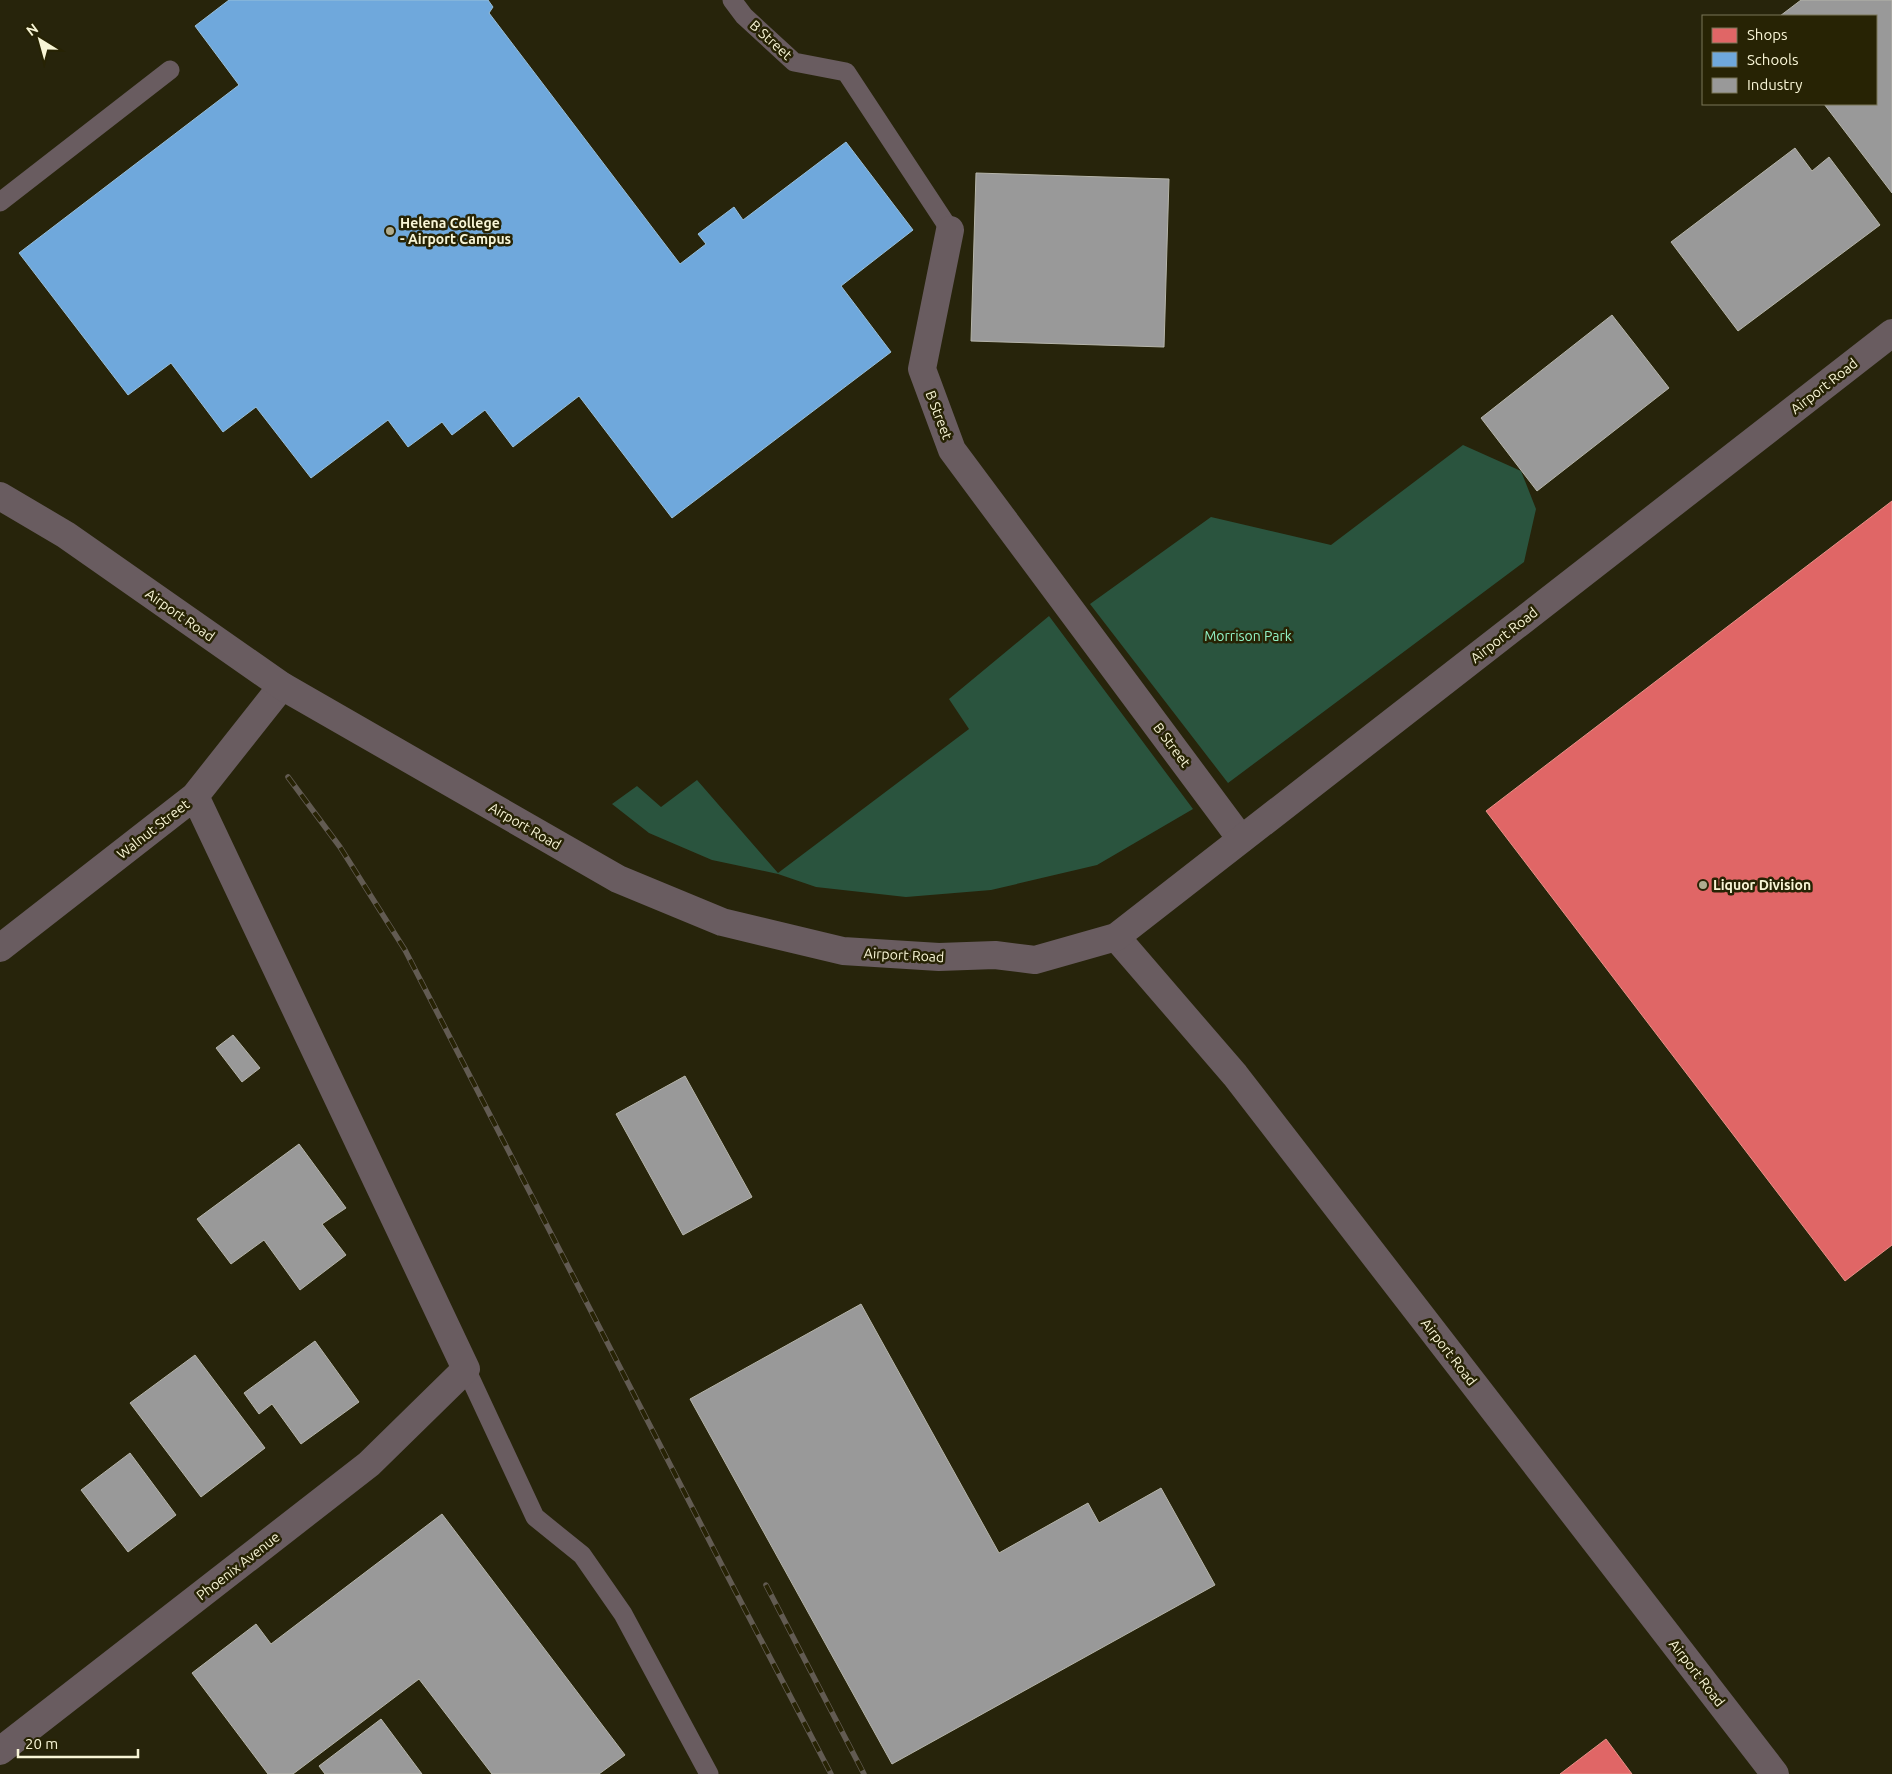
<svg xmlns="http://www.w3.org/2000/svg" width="1892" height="1774" viewBox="0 0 1892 1774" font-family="Ubuntu,sans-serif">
	<rect width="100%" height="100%" fill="#27240b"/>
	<path fill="#2a543e" d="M 1463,445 L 1521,471 L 1536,509 L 1524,562 L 1228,783 L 1090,604 L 1211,517 L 1331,545 Z
		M 1049,616 L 1193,809 L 1097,865 L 991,890 L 906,897 L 816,887 L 778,874 L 712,860 L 649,833 L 612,804 L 637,786 L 661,807 L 697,780 L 778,873 L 969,729 L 949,699 Z"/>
	<path fill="#e06666" stroke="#e79188" d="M 1892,501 L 1892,1245 L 1845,1281 L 1486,811 Z
		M 1606,1739 L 1632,1774 L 1560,1774 Z"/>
	<path fill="#6fa8dc" stroke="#98bfda" d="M 229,0 L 488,0 L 493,7 L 489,13 L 680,264 L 706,244 L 698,234 L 734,207 L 743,220 L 846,142 L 913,230 L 841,286 L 891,352 L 672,518 L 579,396 L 513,447 L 485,410 L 452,435 L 442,422 L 408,447 L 388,420 L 311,478 L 256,407 L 223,432 L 171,363 L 128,395 L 19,253 L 239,85 L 195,26 Z"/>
	<path fill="#999" stroke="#b6b5ab" d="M 1801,0 L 1892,0 L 1892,193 L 1824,104 L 1876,104 L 1876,16 L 1780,16 Z
		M 1795,148 L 1812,171 L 1829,157 L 1880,225 L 1738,331 L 1671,242 Z
		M 976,173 L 1169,179 L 1164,347 L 971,341 Z
		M 1612,315 L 1669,388 L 1537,491 L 1481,418 Z
		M 233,1035 L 260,1068 L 242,1082 L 216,1048 Z
		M 685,1076 L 752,1197 L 683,1235 L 616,1114 Z
		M 299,1144 L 346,1208 L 322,1224 L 346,1255 L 300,1290 L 264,1240 L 231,1264 L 197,1219 Z
		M 861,1304 L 999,1553 L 1088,1503 L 1099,1523 L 1161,1488 L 1215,1585 L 892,1764 L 690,1399 Z
		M 315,1341 L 359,1402 L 301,1444 L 272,1404 L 259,1414 L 244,1393 Z
		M 195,1355 L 265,1448 L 201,1497 L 130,1403 Z
		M 130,1453 L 176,1515 L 128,1552 L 81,1490 Z
		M 442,1514 L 625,1755 L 599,1774 L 492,1774 L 419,1679 L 293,1774 L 268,1774 L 192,1673 L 256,1624 L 271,1644 Z
		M 381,1719 L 422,1774 L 325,1774 L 319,1766 Z"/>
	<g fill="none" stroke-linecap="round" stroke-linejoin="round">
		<path stroke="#695c60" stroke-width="19" d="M 732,0 L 744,16 L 794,62 L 846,72 L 950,230
			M 0,202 L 170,70
			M 466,1369 L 535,1517 L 582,1555 L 623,1614 L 709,1774"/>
		<path stroke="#695c60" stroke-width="28" d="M 950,230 L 922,369 L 952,450 L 1241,839
			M 1116,937 L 1235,1075 L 1775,1774
			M 0,948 L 195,796 L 282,686
			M 0,1751 L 369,1464 L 466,1369 L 195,796"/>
		<path stroke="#695c60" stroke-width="28" d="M 0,496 L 66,535 L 282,686 L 618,879 L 722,922 L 843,951 L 939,957 L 995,955 L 1035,960 L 1116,937 L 1892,333"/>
		<defs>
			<path id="rail" d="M 288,777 L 340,847 L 405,950 L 728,1577 L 831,1774
				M 766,1585 L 864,1774"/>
		</defs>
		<use href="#rail" stroke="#625b52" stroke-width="5.5"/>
		<use href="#rail" stroke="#272304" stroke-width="4" stroke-dasharray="11" stroke-linecap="butt"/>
	</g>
	<g fill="#afac8f" stroke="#272304" stroke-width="2">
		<circle cx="390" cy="231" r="5"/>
		<circle cx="1703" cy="885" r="5"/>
	</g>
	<g text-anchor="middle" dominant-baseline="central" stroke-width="5" stroke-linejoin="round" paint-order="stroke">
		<g font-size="14" fill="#f8f5d6" stroke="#272304">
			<text transform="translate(771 40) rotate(42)">B Street</text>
			<text transform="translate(1824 386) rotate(-38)">Airport Road</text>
			<text transform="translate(939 415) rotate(69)">B Street</text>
			<text transform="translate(180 615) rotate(35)">Airport Road</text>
			<text transform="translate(1504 635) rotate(-38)">Airport Road</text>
			<text transform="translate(1172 745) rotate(53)">B Street</text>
			<text transform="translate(525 826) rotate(30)">Airport Road</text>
			<text transform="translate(153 829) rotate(-38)">Walnut Street</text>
			<text transform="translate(904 955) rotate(3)">Airport Road</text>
			<text transform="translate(1449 1352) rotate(52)">Airport Road</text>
			<text transform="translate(238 1566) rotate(-38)">Phoenix Avenue</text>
			<text transform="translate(1697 1673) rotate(52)">Airport Road</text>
		</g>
		<g font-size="14" font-weight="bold" fill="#f8f5d6" stroke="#272304" text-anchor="start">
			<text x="400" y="223">Helena College<tspan x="400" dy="16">- Airport Campus</tspan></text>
			<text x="1713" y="885">Liquor Division</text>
		</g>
		<g font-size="14" fill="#91f2c6" stroke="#272304">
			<text x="1248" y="636">Morrison Park</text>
		</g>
	</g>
	<rect x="1702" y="15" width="175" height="90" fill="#272304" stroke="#7b7758"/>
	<rect x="1712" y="28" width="25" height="15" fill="#e06666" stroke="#7b7758"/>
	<text x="1747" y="40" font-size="15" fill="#f8f5d6">Shops</text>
	<rect x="1712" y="52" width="25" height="15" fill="#6fa8dc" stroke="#7b7758"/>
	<text x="1747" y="65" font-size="15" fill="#f8f5d6">Schools</text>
	<rect x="1712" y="78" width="25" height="15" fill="#999999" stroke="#7b7758"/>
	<text x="1747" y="90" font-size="15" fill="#f8f5d6">Industry</text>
	<g transform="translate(40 40) rotate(323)" stroke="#272304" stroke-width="4" paint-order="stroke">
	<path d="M0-4L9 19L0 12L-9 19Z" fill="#f8f5d6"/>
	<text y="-8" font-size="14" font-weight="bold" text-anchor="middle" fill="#f8f5d6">N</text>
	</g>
	<path d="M18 1749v8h120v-8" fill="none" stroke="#f8f5d6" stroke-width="2.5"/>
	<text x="25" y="1749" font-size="15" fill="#f8f5d6" stroke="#272304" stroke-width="4" paint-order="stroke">20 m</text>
</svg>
